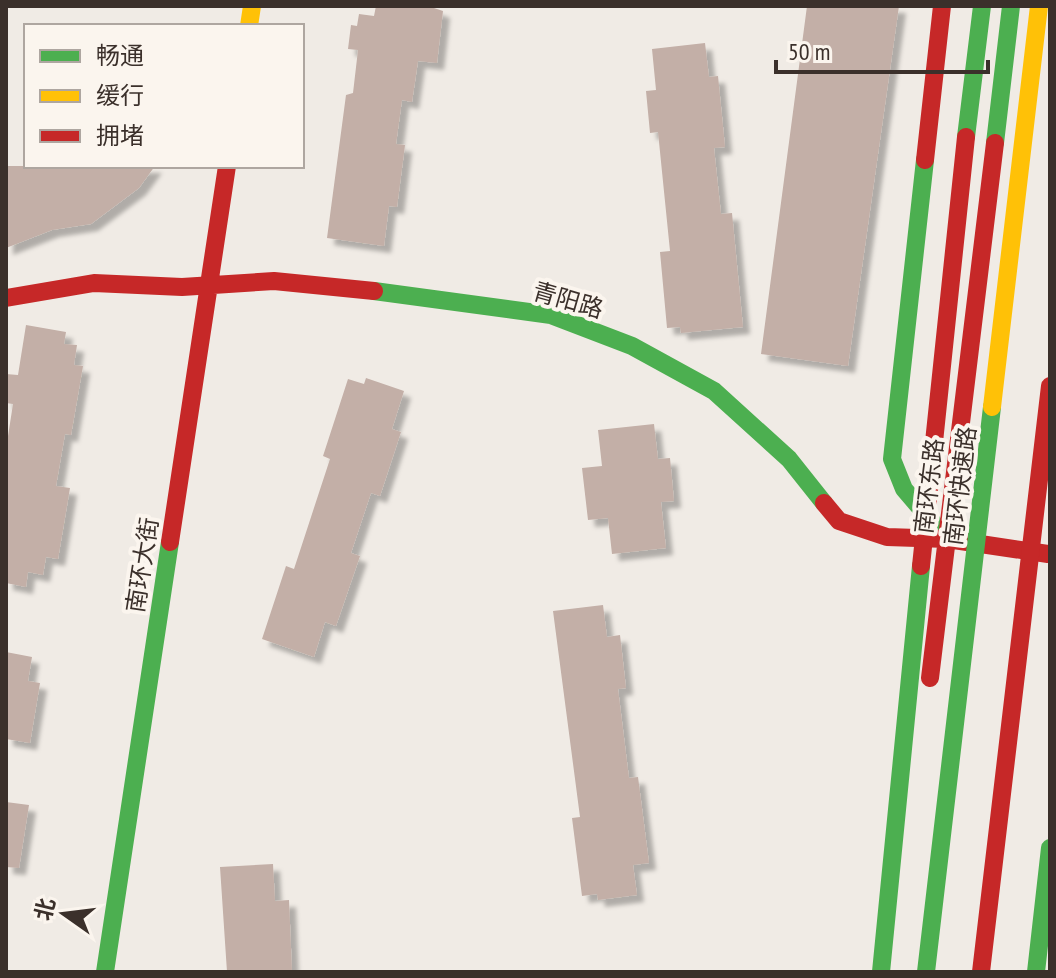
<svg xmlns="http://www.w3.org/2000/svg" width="1056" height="978" viewBox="0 0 1056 978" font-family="'PT Sans Narrow','Noto Sans SC',sans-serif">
	<defs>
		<filter id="shadow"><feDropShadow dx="7" dy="7" stdDeviation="2" flood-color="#0004"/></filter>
	</defs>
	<rect width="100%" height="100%" fill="#f0ebe5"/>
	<path fill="#c3afa7" filter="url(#shadow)" d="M 376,6 L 428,6 L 443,11 L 437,63 L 418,61 L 412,102 L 402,100 L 396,144 L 405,145 L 397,207 L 389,206 L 384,246 L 327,238 L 346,95 L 353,93 L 358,50 L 348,49 L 351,25 L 357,26 L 359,14 L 374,16 Z
		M 807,6 L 899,6 L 848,366 L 761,354 Z
		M 705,43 L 709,77 L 718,76 L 725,147 L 714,148 L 721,214 L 732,213 L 743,327 L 681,333 L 680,327 L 667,328 L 660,252 L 670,251 L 658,132 L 650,133 L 646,91 L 656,90 L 652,49 Z
		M 6,166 L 155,166 L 139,188 L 91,224 L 52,230 L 6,248 Z
		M 26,325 L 66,332 L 64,344 L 77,345 L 74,365 L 83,366 L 71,435 L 65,434 L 56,486 L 70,488 L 58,559 L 46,557 L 43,575 L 28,572 L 26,587 L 6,583 L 6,449 L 13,404 L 6,403 L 6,374 L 18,375 Z
		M 366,378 L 404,391 L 392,429 L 401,432 L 380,496 L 371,493 L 351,553 L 360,556 L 336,626 L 325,622 L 314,657 L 262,639 L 286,566 L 294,569 L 330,459 L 323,456 L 348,379 L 364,384 Z
		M 654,424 L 658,459 L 670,458 L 674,501 L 661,502 L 666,548 L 612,554 L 608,518 L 588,520 L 582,468 L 602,466 L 598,430 Z
		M 603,605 L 607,637 L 620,635 L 626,688 L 618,689 L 629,778 L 638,777 L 649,863 L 633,865 L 637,895 L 598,900 L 597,894 L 582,896 L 572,818 L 580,817 L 553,611 Z
		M 6,652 L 32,657 L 28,681 L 40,683 L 30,743 L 6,739 Z
		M 6,802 L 29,805 L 19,868 L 6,867 Z
		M 273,864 L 275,901 L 289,900 L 292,972 L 227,972 L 220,867 Z"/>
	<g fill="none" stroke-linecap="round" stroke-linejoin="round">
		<path stroke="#4caf50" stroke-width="18" d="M 995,143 L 1011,6
			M 925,160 L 892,459 L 904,489 L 941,532
			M 374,291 L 551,315 L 632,346 L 714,391 L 789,459 L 824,503
			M 105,972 L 170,542
			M 1036,972 L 1050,848"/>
		<path stroke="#ffc107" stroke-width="18" d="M 249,26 L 252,6"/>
		<path stroke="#c62828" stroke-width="18" d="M 925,160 L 942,6
			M 6,298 L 94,283 L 182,287 L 274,281 L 374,291
			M 824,503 L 839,521 L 887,537 L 947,539 L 1048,554
			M 170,542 L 227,166
			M 930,678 L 995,143"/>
		<path stroke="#4caf50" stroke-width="18" d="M 966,137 L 982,6
			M 881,972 L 921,566
			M 926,972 L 992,407"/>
		<path stroke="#ffc107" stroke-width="18" d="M 992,407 L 1039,6"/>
		<path stroke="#c62828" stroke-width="18" d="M 921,566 L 966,137
			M 981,972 L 1050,386"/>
	</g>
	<g text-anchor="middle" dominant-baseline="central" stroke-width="8" stroke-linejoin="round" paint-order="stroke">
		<g font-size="24" fill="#3b302b" stroke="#fbf5ee">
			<text transform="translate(568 300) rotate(16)">青阳路</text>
			<text transform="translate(929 486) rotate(-83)">南环东路</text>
			<text transform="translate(960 486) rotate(-83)">南环快速路</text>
			<text transform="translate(142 565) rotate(-81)">南环大街</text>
		</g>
	</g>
	<rect width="1056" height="978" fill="none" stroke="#3b302b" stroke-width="16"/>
	<rect x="24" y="24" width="280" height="144" fill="#fbf5ee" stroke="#aea6a0" stroke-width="2"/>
	<rect x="40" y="50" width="40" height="12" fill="#4caf50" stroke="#aea6a0" stroke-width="2"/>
	<text x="96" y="64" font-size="24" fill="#3b302b">畅通</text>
	<rect x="40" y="90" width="40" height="12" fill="#ffc107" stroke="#aea6a0" stroke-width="2"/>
	<text x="96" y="104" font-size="24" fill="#3b302b">缓行</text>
	<rect x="40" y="130" width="40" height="12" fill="#c62828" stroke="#aea6a0" stroke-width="2"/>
	<text x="96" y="144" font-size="24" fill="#3b302b">拥堵</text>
	<g transform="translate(64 914) rotate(284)" stroke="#fbf5ee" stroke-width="6" paint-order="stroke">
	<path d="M0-6L14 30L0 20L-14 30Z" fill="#3b302b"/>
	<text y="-12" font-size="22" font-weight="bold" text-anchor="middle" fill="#3b302b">北</text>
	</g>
	<path d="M776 60v12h212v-12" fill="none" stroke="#3b302b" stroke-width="4"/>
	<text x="788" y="60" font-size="24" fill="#3b302b" stroke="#fbf5ee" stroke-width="6" paint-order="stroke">50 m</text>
</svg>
